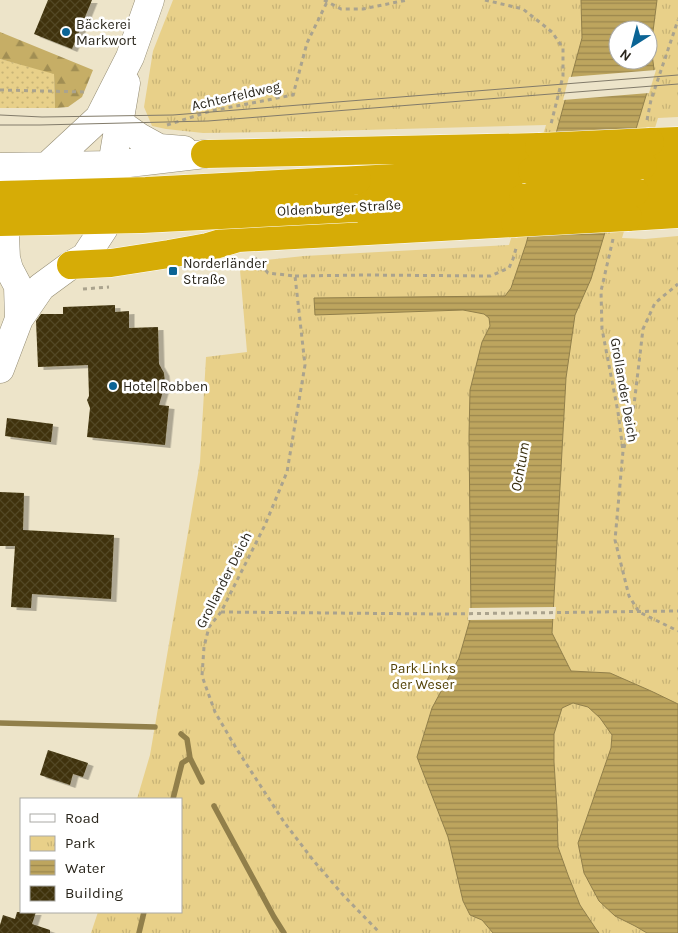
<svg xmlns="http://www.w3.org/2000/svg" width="678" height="933" viewBox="0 0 678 933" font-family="Karla,sans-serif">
	<defs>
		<pattern id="grass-dots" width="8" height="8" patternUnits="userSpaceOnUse" patternTransform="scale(1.25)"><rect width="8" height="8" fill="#e8d089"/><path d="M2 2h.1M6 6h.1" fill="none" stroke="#c7b376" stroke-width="1.8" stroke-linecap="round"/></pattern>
		<pattern id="forest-firs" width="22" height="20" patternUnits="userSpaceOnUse" patternTransform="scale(1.25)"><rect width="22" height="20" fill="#c6ae66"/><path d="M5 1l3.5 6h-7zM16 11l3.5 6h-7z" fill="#a18e53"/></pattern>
		<pattern id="park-tufts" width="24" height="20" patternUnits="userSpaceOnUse" patternTransform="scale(1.25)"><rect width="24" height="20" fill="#e8d089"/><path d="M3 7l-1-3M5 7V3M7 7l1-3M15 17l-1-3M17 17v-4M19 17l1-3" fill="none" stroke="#c7b376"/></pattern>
		<pattern id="water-rules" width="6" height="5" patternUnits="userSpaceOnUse" patternTransform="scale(1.25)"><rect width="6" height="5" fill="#bda55e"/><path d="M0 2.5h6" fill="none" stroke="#9a864d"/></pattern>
		<pattern id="building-cross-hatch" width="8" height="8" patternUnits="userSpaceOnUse" patternTransform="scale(1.25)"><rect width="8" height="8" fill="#3f320b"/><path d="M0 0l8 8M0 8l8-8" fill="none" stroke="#524725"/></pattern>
		<filter id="shadow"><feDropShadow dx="5.5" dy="3" stdDeviation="0" flood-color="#0004"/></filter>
	</defs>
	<rect width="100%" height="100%" fill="#ede4c9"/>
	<path fill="url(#grass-dots)" d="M 0,59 L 54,73 L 55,108 L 0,108 Z"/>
	<path fill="url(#forest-firs)" d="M 0,32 L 93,70 L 82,97 L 68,107 L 55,108 L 54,74 L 0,59 Z"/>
	<path fill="url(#park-tufts)" fill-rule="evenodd" d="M 173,0 L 678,0 L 678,117 L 658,118 L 622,238 L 645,239 L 678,236 L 678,933 L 91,933 L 98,912 L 181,912 L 181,799 L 137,799 L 150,755 L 200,462 L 206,357 L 247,352 L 240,270 L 266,260 L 304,256 L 509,245 L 546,125 L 327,131 L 203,133 L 166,129 L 152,126 L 144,107 L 153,51 ZM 618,30 L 648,30 L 648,60 L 618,60 Z"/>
	<path fill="url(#water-rules)" stroke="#917f4a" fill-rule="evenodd" d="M 581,0 L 657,0 L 651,47 L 654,69 L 591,279 L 575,315 L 566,378 L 552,633 L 571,671 L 610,673 L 651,691 L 678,704 L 678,933 L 647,933 L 635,926 L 615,916 L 599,901 L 584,873 L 578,843 L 611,748 L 612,735 L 600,718 L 588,707 L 573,703 L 562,708 L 554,734 L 554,762 L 557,810 L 558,847 L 568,875 L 580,905 L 596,929 L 599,933 L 493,933 L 482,920 L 470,915 L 463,901 L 448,837 L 417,757 L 432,708 L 459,658 L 471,616 L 469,436 L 470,390 L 482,342 L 490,326 L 489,318 L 484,314 L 463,310 L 315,315 L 314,298 L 505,296 L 511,288 L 526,244 L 582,38 ZM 618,30 L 648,30 L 648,60 L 618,60 Z"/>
	<path fill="#ede4c9" d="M 656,70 L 649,93 L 563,100 L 569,77 Z
		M 556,607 L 555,619 L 468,620 L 469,608 Z"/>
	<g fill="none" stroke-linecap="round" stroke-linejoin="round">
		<path stroke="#917f4a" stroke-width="5.5" d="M 0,723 L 155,727
			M 181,734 L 187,739 L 190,758 L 202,782
			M 173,799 L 182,763 L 190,758
			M 214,806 L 274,917 L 284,933
			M 139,933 L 144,912"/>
	</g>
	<path fill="url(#building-cross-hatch)" filter="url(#shadow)" d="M 48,0 L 92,0 L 72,49 L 34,34 Z
		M 115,305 L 115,312 L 129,311 L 129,328 L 158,327 L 159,364 L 164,373 L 165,384 L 159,405 L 169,406 L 165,445 L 87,437 L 90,408 L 87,400 L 89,396 L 88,365 L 38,367 L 36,321 L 41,314 L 63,314 L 63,307 Z
		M 7,418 L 53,424 L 51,442 L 5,436 Z
		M 0,492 L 24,493 L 23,530 L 114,535 L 111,599 L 32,594 L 31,608 L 11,607 L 15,546 L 0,546 Z
		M 48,750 L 88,763 L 83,777 L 73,774 L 70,785 L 40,775 Z
		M 17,912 L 36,912 L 32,924 L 50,930 L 50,933 L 0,933 L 0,925 L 3,915 L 15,919 Z"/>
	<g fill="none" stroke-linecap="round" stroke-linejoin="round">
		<defs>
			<path id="minor" d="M 119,123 L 139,137 L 159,148 L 184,150
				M 0,167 L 112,165 L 205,154
				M 19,319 L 18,286 L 9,269 L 6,258 L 5,237 L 9,214 L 31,181 L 99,118 L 130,57 L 150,0
				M 0,369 L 19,319 L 41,287 L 71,265 L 85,257 L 104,228 L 112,165 L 126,83"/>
			<path id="highway" d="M 650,142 L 678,141
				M 205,154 L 539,147
				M 643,165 L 678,163
				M 357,180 L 532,171
				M 635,192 L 678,190
				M 357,208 L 523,198
				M 628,217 L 678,214
				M 71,265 L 111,263 L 169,254 L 208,247 L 238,238 L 515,223"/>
		</defs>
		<use href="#minor" stroke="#948c73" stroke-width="29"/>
		<use href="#highway" stroke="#fff" stroke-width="29"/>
		<path stroke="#aaa38e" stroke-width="3" stroke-dasharray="4 4" stroke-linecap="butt" d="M 324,0 L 341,9 L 363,9 L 407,0
			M 485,0 L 523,9 L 552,32 L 563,48 L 563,76 L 551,124
			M 0,90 L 87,92
			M 647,120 L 651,100 L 678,20
			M 167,125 L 211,111 L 293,95 L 307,43 L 327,2
			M 613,239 L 601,291 L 602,329 L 618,412 L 623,451 L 615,540 L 629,596 L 639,612 L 678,631
			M 255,258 L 268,273 L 295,276 L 305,365 L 287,472 L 265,525 L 221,612 L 209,627 L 204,647 L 202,676 L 215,712 L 236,748 L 284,822 L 313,860 L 344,896 L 380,933
			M 226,267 L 235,265 L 247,261
			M 295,276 L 367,275 L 490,276 L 509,268 L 513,259 L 517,245
			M 83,289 L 109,287
			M 624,448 L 634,405 L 643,329 L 655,303 L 678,284
			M 221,612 L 441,614 L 678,611"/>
		<use href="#minor" stroke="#fff" stroke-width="28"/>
		<use href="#highway" stroke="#d6ac06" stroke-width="28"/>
		<path stroke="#827b6a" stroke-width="1" d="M 0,115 L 42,117 L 173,115 L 678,75
			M 0,125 L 40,125 L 208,121 L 678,84"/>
		<defs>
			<path id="highway-bridge" d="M 539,147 L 650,142
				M 532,171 L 643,165
				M 0,195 L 146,191 L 357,180
				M 523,198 L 635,192
				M 0,222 L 142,219 L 357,208
				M 515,223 L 628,217"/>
		</defs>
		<use href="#highway-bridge" stroke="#fff" stroke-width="29" stroke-linecap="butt"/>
		<use href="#highway-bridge" stroke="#d6ac06" stroke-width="28"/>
	</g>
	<g fill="#0b6495" stroke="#fff" stroke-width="2">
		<circle cx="66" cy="32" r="5"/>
		<rect x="168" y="266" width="10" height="10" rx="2.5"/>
		<circle cx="113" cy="386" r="5"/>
	</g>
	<g text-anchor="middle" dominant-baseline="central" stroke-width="5" stroke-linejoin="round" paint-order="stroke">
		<g font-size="14" fill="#2b271d" stroke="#fff" text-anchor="start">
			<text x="76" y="24">Bäckerei<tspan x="76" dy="16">Markwort</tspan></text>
			<text x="183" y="263">Norderländer<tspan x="183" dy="16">Straße</tspan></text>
			<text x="123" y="386">Hotel Robben</text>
		</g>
		<g font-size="14" fill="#2b271d" stroke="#fff">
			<text transform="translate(236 96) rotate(-13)">Achterfeldweg</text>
			<text transform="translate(339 208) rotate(-3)">Oldenburger Straße</text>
			<text transform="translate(624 390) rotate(80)">Grollander Deich</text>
			<text transform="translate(224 580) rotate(-63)">Grollander Deich</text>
		</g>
		<g font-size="14" fill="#544207" stroke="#fff">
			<text x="423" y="668">Park Links<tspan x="423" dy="16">der Weser</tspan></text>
		</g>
		<g font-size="15" font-style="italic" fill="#3a2f0f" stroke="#fff">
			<text transform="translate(520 467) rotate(-80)">Ochtum</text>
		</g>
	</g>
	<rect x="20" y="798" width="162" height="115" fill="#ffffff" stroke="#aaa9a5"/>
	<rect x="30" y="814" width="25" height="8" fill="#ffffff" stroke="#aaa9a5"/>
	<text x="65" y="823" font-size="15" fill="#2b271d">Road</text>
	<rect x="30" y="836" width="25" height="15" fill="url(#park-tufts)" stroke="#aaa9a5"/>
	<text x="65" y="848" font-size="15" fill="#2b271d">Park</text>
	<rect x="30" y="860" width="25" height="15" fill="url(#water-rules)" stroke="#aaa9a5"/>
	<text x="65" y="873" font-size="15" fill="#2b271d">Water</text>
	<rect x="30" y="886" width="25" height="15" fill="url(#building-cross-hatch)" stroke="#aaa9a5"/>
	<text x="65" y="898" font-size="15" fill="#2b271d">Building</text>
	<g transform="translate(633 45) rotate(216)"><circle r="24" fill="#ffffff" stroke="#aaa9a5"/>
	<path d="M0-4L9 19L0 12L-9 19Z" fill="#0b6495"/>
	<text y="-8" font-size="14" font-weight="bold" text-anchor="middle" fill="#2b271d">N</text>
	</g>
</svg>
